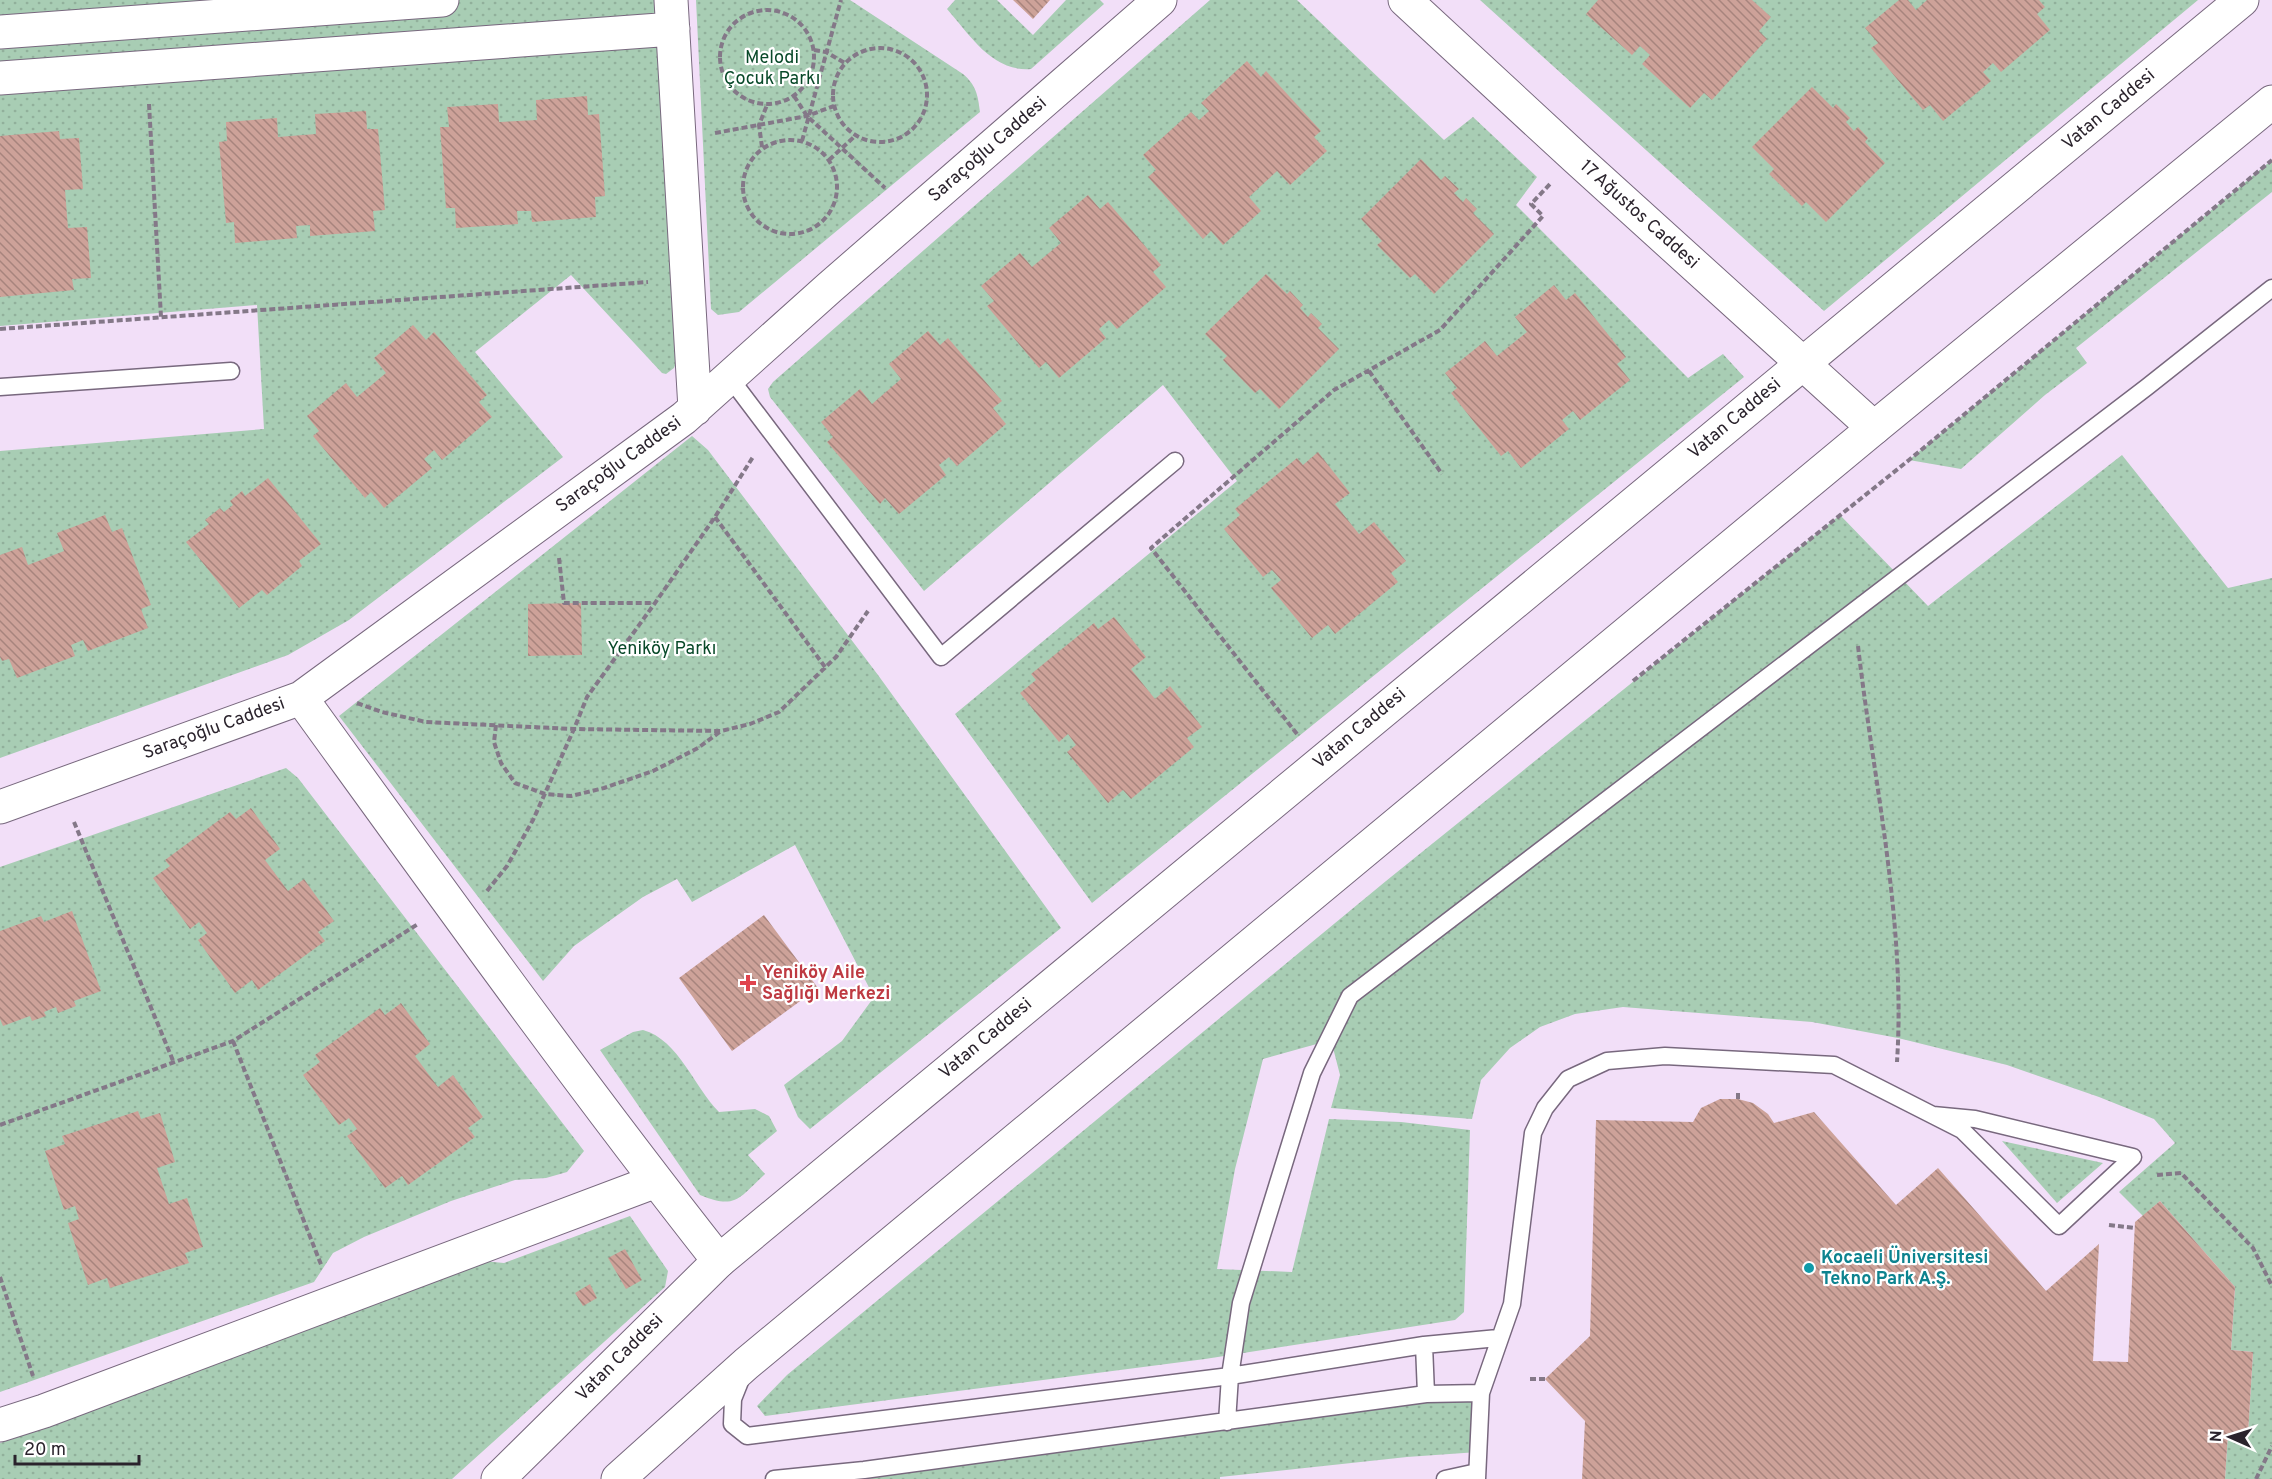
<svg xmlns="http://www.w3.org/2000/svg" width="2272" height="1479" viewBox="0 0 2272 1479" font-family="Overpass,sans-serif">
	<defs>
		<pattern id="green-dots" width="8" height="8" patternUnits="userSpaceOnUse" patternTransform="scale(1.5)"><rect width="8" height="8" fill="#a8cdb4"/><path d="M2 2h.1M6 6h.1" fill="none" stroke="#91b09b" stroke-width="1.8" stroke-linecap="round"/></pattern>
		<pattern id="building-back-hatch" width="6" height="6" patternUnits="userSpaceOnUse" patternTransform="scale(1.5)"><rect width="6" height="6" fill="#cda299"/><path d="M-1 5l2 2M0 0l6 6M5-1l2 2" fill="none" stroke="#a7847d"/></pattern>
	</defs>
	<rect width="100%" height="100%" fill="#f2dff8"/>
	<path fill="url(#green-dots)" d="M 0,0 L 658,0 L 676,363 L 674,368 L 666,374 L 662,373 L 571,275 L 475,352 L 563,457 L 349,620 L 288,655 L 0,758 L 0,451 L 264,429 L 257,305 L 0,326 Z
		M 696,0 L 850,0 L 963,74 C 976,85 978,95 980,112 L 739,312 L 718,315 L 711,309 Z
		M 955,0 L 997,0 L 1033,35 L 1066,0 L 1100,0 L 1104,4 L 1031,69 C 992,72 970,35 947,9 Z
		M 1210,0 L 1297,0 L 1444,140 L 1473,117 L 1537,177 L 1516,205 L 1688,378 L 1723,354 L 1744,377 L 1092,903 L 955,714 L 1237,481 L 1163,385 L 924,591 L 770,397 L 768,389 L 773,382 Z
		M 1480,0 L 2198,0 L 1824,311 Z
		M 2272,160 L 2272,192 L 2076,348 L 2087,363 L 2045,395 L 1961,469 L 1909,460 Z
		M 692,436 L 708,450 L 878,675 L 1061,928 L 810,1129 L 798,1117 L 784,1085 L 842,1041 L 874,997 L 795,845 L 692,902 L 677,879 L 643,897 L 574,946 L 543,981 L 339,716 Z
		M 2122,455 L 2228,588 L 2272,578 L 2272,1479 L 2225,1479 L 2228,1433 L 2248,1433 L 2253,1352 L 2231,1350 L 2235,1287 L 2160,1201 L 2143,1216 L 2119,1192 L 2175,1143 L 2154,1119 L 2099,1097 L 2007,1065 L 1898,1038 L 1812,1022 L 1623,1007 L 1575,1014 L 1540,1027 L 1510,1048 L 1481,1080 L 1472,1119 L 1331,1108 L 1340,1075 L 1331,1040 L 1263,1059 L 1235,1169 L 1217,1269 L 1292,1272 L 1329,1119 L 1401,1122 L 1470,1130 L 1464,1312 L 1455,1320 L 1205,1359 L 765,1416 L 757,1406 L 787,1375 L 1386,881 L 1840,515 L 1928,606 Z
		M 286,768 L 298,778 L 584,1151 L 567,1172 L 546,1178 L 515,1180 L 451,1201 L 364,1237 L 333,1253 L 314,1282 L 0,1392 L 0,867 Z
		M 643,1030 C 679,1040 694,1087 719,1112 L 755,1109 L 769,1116 L 777,1131 L 748,1155 L 765,1174 C 739,1198 736,1210 700,1195 L 600,1050 L 633,1032 Z
		M 2002,1141 L 2103,1163 L 2057,1203 Z
		M 630,1216 L 668,1271 L 665,1287 L 452,1479 L 0,1479 L 0,1443 L 58,1423 L 472,1260 L 504,1263 Z
		M 1481,1393 L 1478,1452 L 1407,1457 L 1220,1477 L 1220,1479 L 775,1479 Z"/>
	<path fill="url(#building-back-hatch)" d="M 1013,0 L 1050,0 L 1033,19 Z
		M 1598,0 L 1752,0 L 1771,17 L 1759,31 L 1767,39 L 1712,100 L 1704,93 L 1690,108 L 1642,64 L 1650,55 L 1640,46 L 1632,55 L 1586,14 Z
		M 1899,0 L 1908,0 L 1916,10 L 1927,0 L 2039,0 L 2045,7 L 2037,14 L 2050,30 L 2001,72 L 1993,63 L 1983,72 L 1991,81 L 1943,121 L 1930,105 L 1923,110 L 1871,48 L 1878,43 L 1865,28 Z
		M 1247,61 L 1261,77 L 1266,71 L 1321,131 L 1314,137 L 1327,151 L 1290,185 L 1277,171 L 1249,197 L 1261,211 L 1223,245 L 1211,231 L 1203,239 L 1148,177 L 1156,170 L 1143,155 L 1191,112 L 1199,120 L 1209,111 L 1201,103 Z
		M 1812,87 L 1833,108 L 1836,104 L 1850,118 L 1846,122 L 1854,131 L 1858,127 L 1868,138 L 1865,142 L 1885,163 L 1826,222 L 1806,202 L 1802,206 L 1769,174 L 1774,169 L 1752,147 Z
		M 587,96 L 588,115 L 599,114 L 605,196 L 595,197 L 596,217 L 532,222 L 531,211 L 517,211 L 518,224 L 456,228 L 455,208 L 446,208 L 440,127 L 449,127 L 447,107 L 498,104 L 499,122 L 537,120 L 536,100 Z
		M 366,111 L 367,129 L 378,129 L 385,210 L 373,211 L 375,231 L 310,236 L 310,225 L 296,226 L 297,238 L 235,243 L 234,222 L 226,223 L 219,142 L 227,141 L 226,122 L 277,118 L 278,137 L 316,134 L 315,114 Z
		M 59,131 L 60,139 L 79,138 L 83,189 L 65,190 L 68,228 L 87,227 L 91,278 L 72,279 L 74,290 L 0,297 L 0,136 Z
		M 1421,159 L 1441,180 L 1445,176 L 1459,189 L 1454,193 L 1463,202 L 1466,198 L 1477,209 L 1473,213 L 1494,234 L 1434,294 L 1415,274 L 1410,278 L 1377,245 L 1382,241 L 1361,219 Z
		M 1088,195 L 1100,209 L 1108,202 L 1161,265 L 1153,272 L 1166,287 L 1117,329 L 1109,320 L 1099,329 L 1106,338 L 1059,378 L 1046,362 L 1039,368 L 987,306 L 994,301 L 981,286 L 1020,253 L 1032,267 L 1061,243 L 1049,228 Z
		M 1266,274 L 1287,294 L 1290,291 L 1303,305 L 1300,308 L 1308,317 L 1311,313 L 1322,324 L 1318,328 L 1339,349 L 1279,409 L 1260,389 L 1255,393 L 1223,360 L 1227,356 L 1205,334 Z
		M 1554,285 L 1566,300 L 1575,293 L 1626,357 L 1617,364 L 1630,380 L 1580,420 L 1573,411 L 1562,420 L 1569,429 L 1521,468 L 1508,451 L 1501,456 L 1451,393 L 1457,388 L 1445,373 L 1485,341 L 1497,356 L 1527,332 L 1515,317 Z
		M 413,325 L 426,340 L 434,332 L 487,395 L 479,402 L 492,417 L 442,460 L 434,450 L 424,459 L 432,468 L 384,508 L 371,492 L 365,498 L 313,436 L 319,431 L 307,416 L 346,383 L 357,397 L 386,373 L 374,358 Z
		M 928,331 L 940,345 L 948,338 L 1002,401 L 993,408 L 1006,424 L 957,466 L 949,457 L 939,465 L 946,475 L 899,514 L 885,498 L 880,504 L 827,442 L 833,437 L 821,422 L 860,389 L 872,404 L 901,379 L 889,364 Z
		M 1318,452 L 1350,493 L 1335,504 L 1359,534 L 1374,522 L 1406,561 L 1391,573 L 1398,582 L 1335,634 L 1328,625 L 1312,638 L 1271,588 L 1281,580 L 1272,570 L 1263,577 L 1224,529 L 1240,515 L 1235,509 L 1297,458 L 1303,465 Z
		M 268,478 L 321,544 L 299,561 L 302,566 L 267,595 L 262,590 L 239,608 L 186,542 L 209,524 L 205,520 L 220,508 L 224,512 L 233,505 L 230,501 L 242,491 L 245,496 Z
		M 105,515 L 112,532 L 122,528 L 151,605 L 141,609 L 148,628 L 88,651 L 83,640 L 71,645 L 75,656 L 17,678 L 9,659 L 2,661 L 0,657 L 0,555 L 22,547 L 28,565 L 64,551 L 57,533 Z
		M 581,603 L 582,655 L 528,656 L 528,604 Z
		M 1114,617 L 1146,657 L 1131,669 L 1155,699 L 1170,686 L 1202,727 L 1187,738 L 1194,747 L 1131,799 L 1123,790 L 1108,803 L 1067,752 L 1076,745 L 1068,734 L 1059,742 L 1020,693 L 1036,680 L 1031,674 L 1094,623 L 1098,629 Z
		M 251,808 L 280,849 L 265,860 L 288,891 L 304,879 L 334,921 L 318,932 L 325,941 L 258,990 L 252,980 L 235,993 L 198,940 L 207,933 L 199,922 L 190,929 L 153,878 L 170,866 L 165,860 L 230,812 L 236,819 Z
		M 72,911 L 101,991 L 74,1001 L 76,1006 L 58,1013 L 56,1007 L 44,1012 L 46,1016 L 32,1021 L 30,1016 L 3,1026 L 0,1019 L 0,931 L 41,916 L 44,922 Z
		M 764,915 L 818,988 L 732,1051 L 679,978 Z
		M 401,1003 L 430,1044 L 415,1056 L 438,1087 L 453,1075 L 483,1117 L 468,1128 L 475,1137 L 408,1185 L 402,1176 L 385,1188 L 347,1136 L 357,1129 L 349,1118 L 339,1125 L 303,1075 L 320,1062 L 315,1055 L 380,1008 L 385,1015 Z
		M 1720,1099 L 1738,1099 L 1753,1103 L 1768,1114 L 1774,1123 L 1814,1112 L 1896,1205 L 1938,1168 L 2046,1291 L 2099,1244 L 2093,1361 L 2128,1362 L 2135,1222 L 2160,1201 L 2235,1287 L 2231,1350 L 2253,1352 L 2248,1434 L 2228,1433 L 2225,1479 L 1582,1479 L 1585,1421 L 1545,1379 L 1590,1336 L 1596,1120 L 1693,1122 L 1701,1108 Z
		M 138,1111 L 141,1119 L 160,1113 L 175,1162 L 157,1168 L 169,1204 L 187,1198 L 203,1247 L 185,1253 L 189,1263 L 110,1288 L 107,1278 L 88,1285 L 68,1223 L 79,1219 L 75,1206 L 64,1210 L 45,1151 L 65,1144 L 62,1136 Z
		M 625,1249 L 642,1280 L 626,1289 L 608,1258 Z
		M 590,1284 L 597,1298 L 583,1306 L 575,1293 Z"/>
	<g fill="none" stroke-linecap="round" stroke-linejoin="round">
		<defs>
			<path id="lane" d="M 730,378 L 941,657 L 1175,461
				M 0,387 L 231,371
				M 1424,1345 L 1426,1394
				M 741,1379 L 733,1399 L 732,1424 L 747,1436 L 1230,1376 L 1424,1345 L 1498,1338
				M 1227,1422 L 1230,1376 L 1241,1303 L 1312,1073 L 1350,996 L 2147,387 L 2272,288
				M 774,1479 L 864,1470 L 1426,1394 L 1481,1393
				M 1445,1479 L 1477,1472
				M 1477,1479 L 1481,1393 L 1512,1304 L 1533,1133 L 1545,1108 L 1568,1079 L 1607,1061 L 1665,1056 L 1834,1065 L 1962,1130 L 2059,1226 L 2133,1157 L 1975,1119 L 1933,1115"/>
			<path id="street" d="M 671,0 L 695,409
				M 1405,0 L 1576,158 L 1874,428
				M 0,32 L 442,0
				M 0,78 L 673,29
				M 301,698 C 438,887 574,1077 719,1261
				M 0,807 L 301,698 L 684,418 L 829,288 L 1160,0
				M 0,1425 L 44,1411 L 656,1181"/>
			<path id="secondary" d="M 498,1479 L 719,1261 L 2242,0
				M 618,1479 L 746,1364 L 1874,428 L 2272,102"/>
		</defs>
		<use href="#lane" stroke="#78687e" stroke-width="19"/>
		<use href="#street" stroke="#78687e" stroke-width="35"/>
		<use href="#secondary" stroke="#78687e" stroke-width="35"/>
		<path stroke="#847888" stroke-width="4" stroke-dasharray="6 3" stroke-linecap="butt" d="M720 57a47 47 0 1 1 94 0a47 47 0 1 1-94 0Z
			M833 95a47 47 0 1 1 94 0a47 47 0 1 1-94 0Z
			M 814,50 L 826,52 L 845,63
			M 794,96 L 807,116 L 885,188
			M 149,104 L 161,317
			M 715,133 L 807,116 L 834,106
			M743 187a47 47 0 1 1 94 0a47 47 0 1 1-94 0Z
			M 802,141 L 841,0
			M 762,147 L 759,125 L 767,105
			M 829,160 L 855,136
			M 0,329 L 648,282
			M 1369,371 L 1442,474
			M 715,517 L 825,667
			M 559,558 L 564,603 L 655,603
			M 1858,646 C 1874,785 1906,922 1897,1062
			M 1633,681 L 1909,460 L 2272,160
			M 357,703 L 382,712 L 426,722 L 574,729 L 721,731 L 750,724 L 779,712 L 836,657 L 868,611
			M 496,725 L 494,742 L 501,763 L 515,783 L 545,794 L 571,796 L 604,788 L 653,771 L 698,748 L 721,731
			M 1297,734 L 1151,548 L 1334,390 L 1440,330 L 1543,216 L 1531,204 L 1550,184
			M 74,822 L 174,1063
			M 487,891 L 507,866 L 533,820 L 574,729 L 587,697 L 655,603 L 715,517 L 753,457
			M 233,1041 L 322,1267
			M 1738,1099 L 1738,1090
			M 0,1125 L 233,1041 L 418,924
			M 2157,1175 L 2181,1173 L 2253,1248 L 2272,1286
			M 2109,1225 L 2135,1228
			M 0,1277 L 33,1376
			M 1530,1379 L 1545,1379
			M 2256,1479 L 2272,1446"/>
		<use href="#lane" stroke="#fff" stroke-width="16"/>
		<use href="#street" stroke="#fff" stroke-width="33"/>
		<use href="#secondary" stroke="#fff" stroke-width="33"/>
	</g>
	<path fill="#e0444e" stroke="#fff" stroke-width="2" d="M745 974h6v6h6v6h-6v6h-6v-6h-6v-6h6z"/>
	<circle fill="#0f9aa8" stroke="#fff" stroke-width="2" cx="1809" cy="1268" r="6"/>
	<g text-anchor="middle" dominant-baseline="central" stroke-width="4.5" stroke-linejoin="round" paint-order="stroke">
		<g font-size="18" fill="#084929" stroke="#fff">
			<text x="772" y="58">Melodi<tspan x="772" dy="21">Çocuk Parkı</tspan></text>
			<text x="662" y="649">Yeniköy Parkı</text>
		</g>
		<g font-size="18" fill="#2a232c" stroke="#fff">
			<text transform="translate(2109 110) rotate(-40)">Vatan Caddesi</text>
			<text transform="translate(988 150) rotate(-41)">Saraçoğlu Caddesi</text>
			<text transform="translate(1639 215) rotate(42)">17 Ağustos Caddesi</text>
			<text transform="translate(1735 419) rotate(-40)">Vatan Caddesi</text>
			<text transform="translate(619 465) rotate(-36)">Saraçoğlu Caddesi</text>
			<text transform="translate(214 729) rotate(-20)">Saraçoğlu Caddesi</text>
			<text transform="translate(1360 729) rotate(-40)">Vatan Caddesi</text>
			<text transform="translate(986 1039) rotate(-40)">Vatan Caddesi</text>
			<text transform="translate(620 1358) rotate(-45)">Vatan Caddesi</text>
		</g>
		<g font-size="18" font-weight="bold" fill="#be3a42" stroke="#fff" text-anchor="start">
			<text x="762" y="973">Yeniköy Aile<tspan x="762" dy="21">Sağlığı Merkezi</tspan></text>
		</g>
		<g font-size="18" font-weight="bold" fill="#0d838f" stroke="#fff" text-anchor="start">
			<text x="1821" y="1258">Kocaeli Üniversitesi<tspan x="1821" dy="21">Tekno Park A.Ş.</tspan></text>
		</g>
	</g>
	<g transform="translate(2230 1437) rotate(273)" stroke="#ffffff" stroke-width="4.5" paint-order="stroke">
	<path d="M0-4.5L10 22L0 15L-10 22Z" fill="#2a232c"/>
	<text y="-9" font-size="16" font-weight="bold" text-anchor="middle" fill="#2a232c">N</text>
	</g>
	<path d="M15 1455v9h124v-9" fill="none" stroke="#2a232c" stroke-width="3"/>
	<text x="24" y="1455" font-size="18" fill="#2a232c" stroke="#ffffff" stroke-width="4.5" paint-order="stroke">20 m</text>
</svg>
